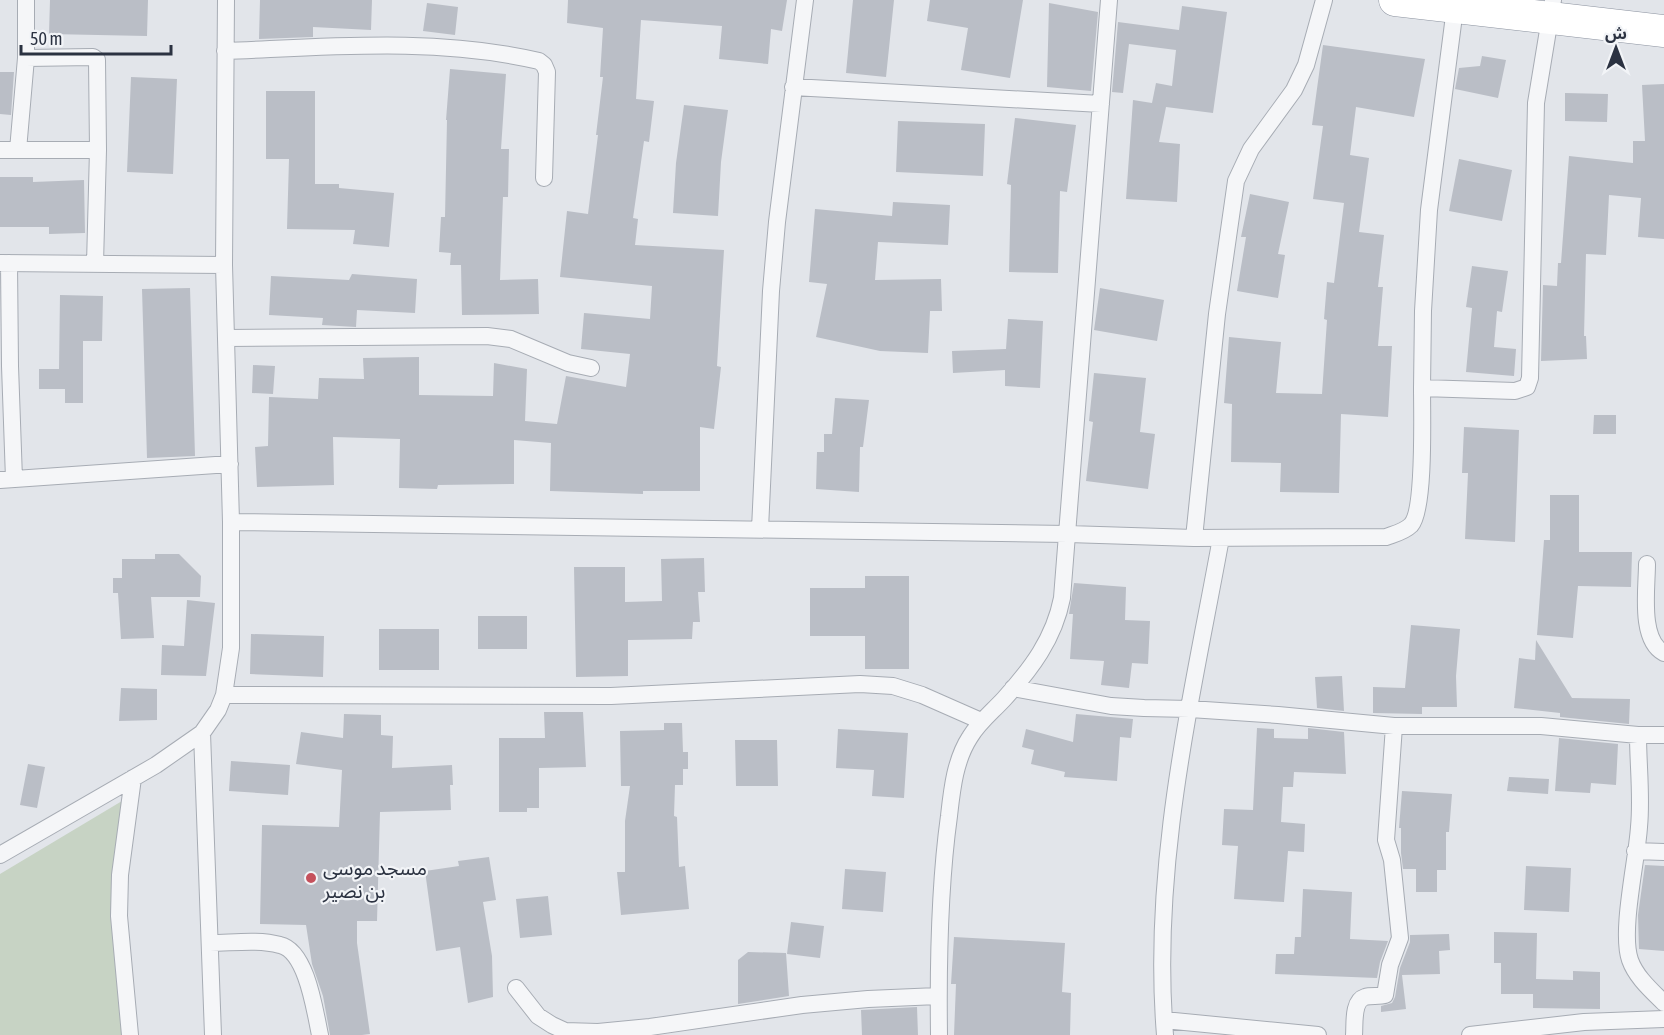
<svg xmlns="http://www.w3.org/2000/svg" width="1664" height="1035" viewBox="0 0 1664 1035" font-family="'Asap Condensed','Noto Sans Arabic',sans-serif">
	<rect width="100%" height="100%" fill="#e2e5ea"/>
	<path fill="#c7d3c4" d="M 122,801 L 111,889 L 115,944 L 128,1035 L 0,1035 L 0,874 Z"/>
	<path fill="#babec6" d="M 50,0 L 148,0 L 147,36 L 49,34 Z
		M 260,0 L 372,0 L 371,30 L 313,27 L 313,37 L 259,39 Z
		M 568,0 L 787,0 L 782,31 L 771,29 L 768,64 L 719,59 L 722,26 L 641,20 L 636,99 L 654,101 L 649,142 L 644,141 L 633,218 L 638,219 L 635,245 L 724,250 L 717,366 L 721,367 L 714,429 L 700,427 L 700,491 L 643,491 L 643,494 L 550,491 L 551,443 L 514,440 L 514,484 L 438,485 L 437,489 L 399,488 L 400,439 L 333,437 L 334,485 L 257,487 L 255,447 L 268,446 L 269,397 L 318,399 L 319,378 L 364,379 L 363,358 L 419,357 L 419,395 L 493,396 L 494,363 L 527,369 L 525,421 L 557,424 L 566,376 L 626,387 L 630,354 L 581,349 L 584,313 L 650,319 L 652,286 L 560,277 L 567,211 L 588,214 L 598,135 L 596,135 L 603,77 L 600,77 L 603,28 L 567,23 Z
		M 853,0 L 894,0 L 886,77 L 846,73 Z
		M 930,0 L 1023,0 L 1010,78 L 961,70 L 968,28 L 927,21 Z
		M 427,3 L 458,7 L 455,35 L 423,31 Z
		M 1049,3 L 1098,12 L 1091,91 L 1047,87 Z
		M 1182,6 L 1227,12 L 1213,113 L 1166,107 L 1159,142 L 1180,144 L 1177,202 L 1126,199 L 1133,100 L 1152,103 L 1156,83 L 1172,86 L 1176,50 L 1129,44 L 1123,93 L 1112,92 L 1118,22 L 1179,30 Z
		M 1323,45 L 1425,59 L 1414,117 L 1356,107 L 1350,155 L 1369,158 L 1359,232 L 1384,235 L 1378,287 L 1383,287 L 1378,346 L 1392,346 L 1388,417 L 1341,414 L 1339,493 L 1280,492 L 1281,463 L 1231,462 L 1232,404 L 1224,403 L 1229,337 L 1281,342 L 1276,393 L 1322,394 L 1327,320 L 1324,319 L 1327,282 L 1334,283 L 1344,203 L 1313,199 L 1323,126 L 1312,125 Z
		M 1482,56 L 1506,60 L 1498,98 L 1455,89 L 1459,68 L 1480,66 Z
		M 450,69 L 506,74 L 501,149 L 509,149 L 508,197 L 503,197 L 500,280 L 538,279 L 539,314 L 462,315 L 461,265 L 450,265 L 451,253 L 439,252 L 441,217 L 445,217 L 447,120 L 446,120 Z
		M 0,72 L 14,72 L 11,115 L 0,114 Z
		M 131,77 L 177,79 L 173,174 L 127,172 Z
		M 1664,84 L 1664,239 L 1638,237 L 1641,198 L 1609,195 L 1606,255 L 1586,254 L 1584,336 L 1586,336 L 1587,359 L 1541,361 L 1543,285 L 1557,286 L 1558,263 L 1561,263 L 1569,156 L 1633,163 L 1633,141 L 1645,141 L 1642,85 Z
		M 266,91 L 315,91 L 315,184 L 339,184 L 339,188 L 394,193 L 389,247 L 353,244 L 355,230 L 287,229 L 289,159 L 266,159 Z
		M 1565,93 L 1608,94 L 1607,122 L 1565,121 Z
		M 684,105 L 728,110 L 721,162 L 718,216 L 673,213 L 676,163 Z
		M 1015,118 L 1076,125 L 1067,192 L 1060,191 L 1058,273 L 1009,272 L 1011,185 L 1007,184 Z
		M 898,121 L 985,124 L 983,176 L 896,172 Z
		M 1459,159 L 1512,170 L 1502,221 L 1449,211 Z
		M 0,177 L 33,177 L 33,182 L 84,180 L 85,233 L 49,234 L 49,227 L 0,227 Z
		M 1250,194 L 1289,202 L 1278,254 L 1285,255 L 1278,298 L 1237,291 L 1246,237 L 1241,237 Z
		M 893,202 L 950,205 L 948,245 L 878,242 L 875,280 L 941,279 L 942,311 L 930,311 L 928,353 L 880,351 L 816,337 L 827,284 L 809,282 L 815,209 L 892,216 Z
		M 1472,266 L 1508,271 L 1502,312 L 1497,311 L 1494,347 L 1516,349 L 1514,376 L 1466,372 L 1472,308 L 1466,307 Z
		M 352,274 L 417,279 L 415,313 L 357,310 L 356,327 L 322,325 L 323,318 L 269,315 L 271,276 L 349,280 Z
		M 190,288 L 195,456 L 147,458 L 142,289 Z
		M 1100,288 L 1164,300 L 1157,341 L 1094,330 Z
		M 60,295 L 103,296 L 102,341 L 83,341 L 83,403 L 65,403 L 65,389 L 39,389 L 39,369 L 59,369 Z
		M 1008,319 L 1043,321 L 1040,388 L 1005,386 L 1005,370 L 953,373 L 952,351 L 1006,349 Z
		M 253,365 L 275,366 L 273,394 L 252,393 Z
		M 1094,373 L 1146,378 L 1140,432 L 1155,434 L 1148,489 L 1086,481 L 1093,422 L 1089,421 Z
		M 835,398 L 869,400 L 863,447 L 860,447 L 859,492 L 816,489 L 817,452 L 824,452 L 824,434 L 832,434 Z
		M 1594,415 L 1616,415 L 1616,434 L 1593,434 Z
		M 1464,427 L 1519,430 L 1515,542 L 1465,539 L 1468,473 L 1462,473 Z
		M 1550,495 L 1579,495 L 1579,552 L 1632,552 L 1631,587 L 1578,586 L 1573,638 L 1537,635 L 1544,540 L 1550,540 Z
		M 155,554 L 179,554 L 201,576 L 200,597 L 151,597 L 154,638 L 121,639 L 118,593 L 113,593 L 113,578 L 122,578 L 122,559 L 155,559 Z
		M 704,558 L 705,592 L 698,592 L 700,622 L 693,622 L 692,639 L 628,640 L 628,676 L 576,677 L 574,567 L 625,567 L 625,602 L 662,601 L 661,559 Z
		M 865,576 L 909,576 L 909,669 L 865,669 L 865,636 L 810,636 L 810,588 L 865,588 Z
		M 1074,583 L 1126,587 L 1125,620 L 1150,621 L 1148,664 L 1132,663 L 1129,688 L 1101,685 L 1104,661 L 1070,659 L 1073,614 L 1069,614 Z
		M 187,600 L 215,603 L 206,676 L 161,675 L 162,645 L 184,646 Z
		M 478,616 L 527,616 L 527,649 L 478,649 Z
		M 1411,625 L 1460,629 L 1456,676 L 1457,707 L 1422,707 L 1422,714 L 1373,713 L 1373,687 L 1405,688 Z
		M 379,629 L 439,629 L 439,670 L 379,670 Z
		M 251,634 L 324,636 L 323,677 L 250,674 Z
		M 1536,640 L 1572,698 L 1630,699 L 1629,724 L 1560,717 L 1560,713 L 1514,708 L 1519,658 L 1535,660 Z
		M 1342,676 L 1344,711 L 1317,708 L 1315,677 Z
		M 121,688 L 157,689 L 157,720 L 119,721 Z
		M 544,712 L 583,712 L 586,767 L 539,768 L 539,808 L 527,808 L 527,812 L 499,812 L 499,738 L 545,738 Z
		M 344,714 L 381,715 L 381,735 L 393,736 L 392,768 L 452,765 L 453,785 L 450,785 L 451,810 L 380,812 L 377,921 L 357,921 L 357,943 L 370,1034 L 362,1035 L 330,1035 L 323,996 L 312,964 L 306,925 L 260,924 L 262,825 L 339,827 L 342,770 L 296,764 L 301,732 L 343,738 Z
		M 1076,714 L 1133,719 L 1131,738 L 1120,737 L 1117,781 L 1064,777 L 1065,772 L 1031,764 L 1034,750 L 1022,747 L 1026,729 L 1073,742 Z
		M 664,723 L 682,723 L 683,752 L 688,752 L 688,769 L 683,769 L 683,785 L 675,785 L 674,816 L 677,817 L 679,867 L 685,866 L 689,909 L 621,915 L 617,872 L 625,872 L 625,821 L 630,786 L 621,786 L 620,731 L 664,730 Z
		M 1257,728 L 1274,729 L 1274,738 L 1308,739 L 1308,728 L 1344,732 L 1346,774 L 1294,772 L 1293,787 L 1283,787 L 1281,822 L 1305,824 L 1304,852 L 1288,851 L 1284,902 L 1234,899 L 1238,846 L 1222,845 L 1224,809 L 1253,810 Z
		M 838,729 L 908,733 L 904,798 L 872,796 L 874,770 L 836,768 Z
		M 1559,738 L 1618,744 L 1616,785 L 1591,783 L 1590,793 L 1555,791 Z
		M 735,740 L 777,740 L 778,786 L 736,786 Z
		M 231,761 L 290,765 L 288,795 L 229,791 Z
		M 28,764 L 45,767 L 37,808 L 20,805 Z
		M 1509,777 L 1549,779 L 1548,794 L 1507,791 Z
		M 1402,791 L 1452,794 L 1449,832 L 1446,832 L 1446,870 L 1437,870 L 1437,892 L 1416,892 L 1416,869 L 1403,869 L 1401,853 L 1401,828 L 1399,828 Z
		M 489,857 L 496,900 L 483,902 L 492,956 L 493,997 L 468,1003 L 460,947 L 436,951 L 425,871 L 459,866 L 458,861 Z
		M 1645,865 L 1664,866 L 1664,951 L 1639,949 L 1638,915 Z
		M 1526,866 L 1571,868 L 1569,912 L 1524,910 Z
		M 845,869 L 886,872 L 883,912 L 842,909 Z
		M 1303,889 L 1352,892 L 1350,939 L 1388,941 L 1380,962 L 1377,978 L 1275,974 L 1276,954 L 1294,954 L 1295,937 L 1301,937 Z
		M 548,896 L 552,935 L 520,938 L 516,899 Z
		M 791,922 L 824,926 L 820,958 L 787,954 Z
		M 1494,932 L 1537,933 L 1536,979 L 1573,980 L 1573,971 L 1600,972 L 1600,1009 L 1533,1008 L 1533,994 L 1501,994 L 1501,963 L 1494,963 Z
		M 1449,934 L 1450,950 L 1439,951 L 1440,974 L 1402,975 L 1406,1009 L 1381,1012 L 1381,1006 L 1392,1003 L 1395,997 L 1400,968 L 1410,942 L 1410,935 Z
		M 954,937 L 1065,943 L 1062,992 L 1071,993 L 1070,1035 L 954,1035 L 956,984 L 951,984 Z
		M 748,952 L 786,953 L 789,996 L 738,1004 L 738,960 Z
		M 917,1007 L 918,1035 L 862,1035 L 861,1010 Z"/>
	<g fill="none" stroke-linecap="round" stroke-linejoin="round">
		<defs>
			<path id="street" d="M 1455,8 L 1429,210 L 1423,311 L 1422,388 L 1515,391 L 1527,387 L 1530,378 L 1536,103 L 1553,0
				M 225,51 C 328,47 437,37 539,61 L 544,65 L 547,72 L 544,178
				M 793,87 L 1101,104
				M 0,150 L 98,150 L 97,60 L 93,57 L 26,58 L 26,0
				M 18,150 L 26,58
				M 0,263 L 224,265
				M 9,263 L 10,366 L 14,479
				M 95,264 L 98,150
				M 227,338 L 487,336 L 511,339 L 568,363 L 591,368
				M 0,480 L 230,464
				M 231,522 L 1068,534 L 1194,538 L 1386,537 C 1394,534 1404,532 1411,525 C 1425,510 1422,413 1422,388
				M 760,529 L 771,291 L 777,222 L 805,0
				M 1194,538 L 1217,314 L 1236,181 L 1251,149 L 1294,90 L 1306,65 L 1324,0
				M 1647,564 C 1647,588 1639,640 1664,653
				M 1013,688 L 1111,706 L 1144,708 L 1190,709 L 1278,715 L 1394,726 L 1541,726 L 1638,735 L 1664,735
				M 224,695 L 611,696 L 860,684 L 893,686 L 922,695 L 981,721
				M 202,733 L 213,1035
				M 1638,735 C 1638,765 1642,797 1639,827 C 1637,860 1620,931 1630,960 C 1636,977 1651,990 1664,1003
				M 1635,851 L 1664,852
				M 0,855 L 156,765 L 202,733 L 218,710 L 224,695 L 231,648 L 231,522 L 224,265 L 226,0
				M 210,943 C 232,943 258,939 280,945 C 307,951 315,1012 320,1035
				M 516,988 L 538,1016 L 552,1025 L 565,1031 L 598,1032 L 650,1027 L 802,1005 L 868,999 L 938,996
				M 1164,1020 L 1318,1035
				M 130,1035 L 119,916 L 120,875 L 133,778
				M 939,1035 C 938,962 939,888 949,816 C 952,789 955,760 970,737 C 979,722 992,712 1004,699 C 1031,669 1054,639 1062,598 L 1109,0
				M 1165,1035 C 1151,867 1191,702 1221,538
				M 1354,1035 C 1355,1025 1352,1001 1365,997 C 1371,995 1379,997 1385,995 L 1390,965 L 1400,938 L 1392,860 L 1386,840 L 1394,726
				M 1470,1035 L 1584,1022 L 1664,1019"/>
			<path id="highway" d="M 1395,0 L 1664,31"/>
		</defs>
		<use href="#street" stroke="#a7acb4" stroke-width="18"/>
		<use href="#highway" stroke="#8b929f" stroke-width="33"/>
		<use href="#street" stroke="#f5f6f8" stroke-width="16"/>
		<use href="#highway" stroke="#fff" stroke-width="32"/>
	</g>
	<circle fill="#c5515c" stroke="#f2f4f7" stroke-width="2" cx="311" cy="878" r="6"/>
	<g text-anchor="middle" dominant-baseline="central" stroke-width="4.5" stroke-linejoin="round" paint-order="stroke">
		<g font-size="20" fill="#2b3241" stroke="#f2f4f7" text-anchor="start">
			<text x="323" y="867">مسجد موسى<tspan x="323" dy="23">بن نصير</tspan></text>
		</g>
	</g>
	<g transform="translate(1616 48)" stroke="#f2f4f7" stroke-width="4.5" paint-order="stroke">
	<path d="M0-4.5L10 22L0 15L-10 22Z" fill="#2b3241"/>
	<text y="-9" font-size="16" font-weight="bold" text-anchor="middle" fill="#2b3241">ش</text>
	</g>
	<path d="M21 45v9h150v-9" fill="none" stroke="#2b3241" stroke-width="3"/>
	<text x="30" y="45" font-size="18" fill="#2b3241" stroke="#f2f4f7" stroke-width="4.5" paint-order="stroke">50 m</text>
</svg>
